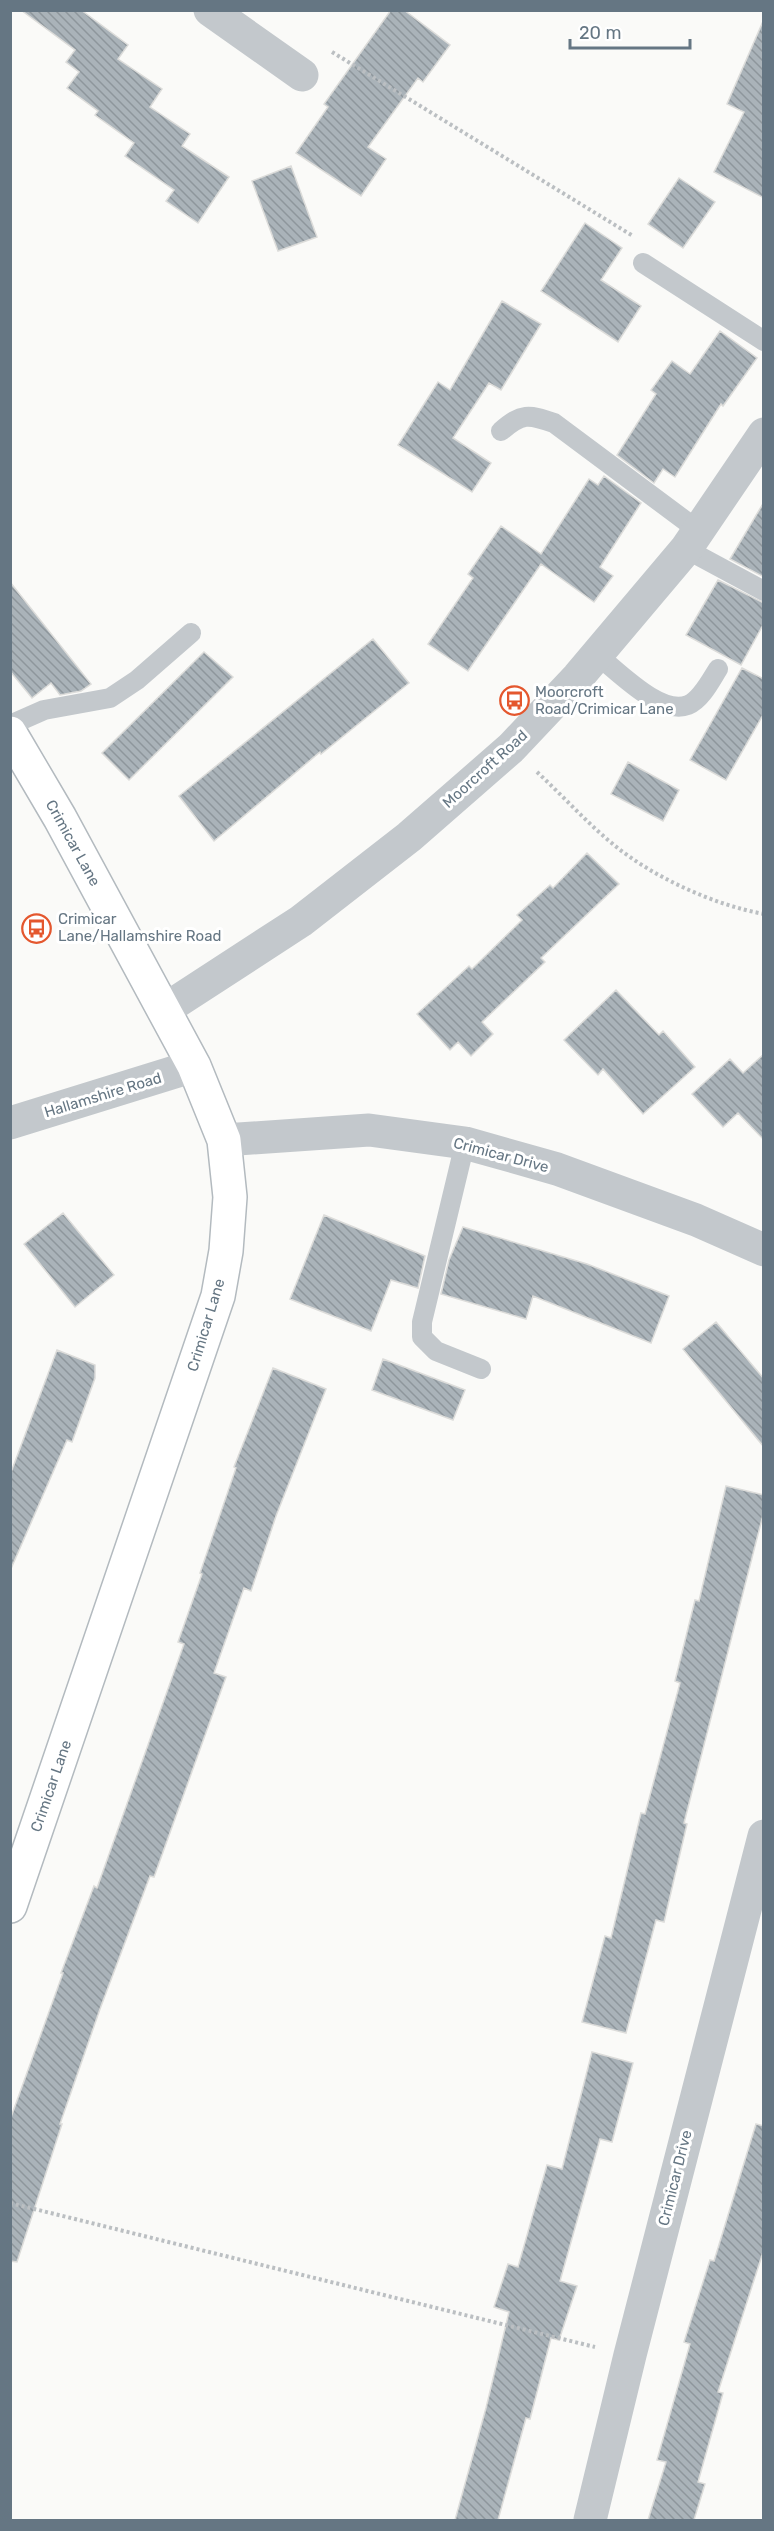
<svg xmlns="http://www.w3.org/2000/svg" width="774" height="2531" viewBox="0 0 774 2531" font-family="Rubik,sans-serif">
	<defs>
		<pattern id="building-back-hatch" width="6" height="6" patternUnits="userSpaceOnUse" patternTransform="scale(1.5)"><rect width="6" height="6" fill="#aab3b9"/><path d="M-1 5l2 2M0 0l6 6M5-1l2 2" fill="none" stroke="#8e969c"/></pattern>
	</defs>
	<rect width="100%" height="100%" fill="#fafaf8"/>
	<path fill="url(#building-back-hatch)" stroke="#dcdcda" stroke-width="1.5" d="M 21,10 L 81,10 L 128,45 L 118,59 L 162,89 L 150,107 L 190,134 L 182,146 L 229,177 L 198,223 L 166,201 L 174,190 L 125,156 L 134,143 L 95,115 L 98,111 L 67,88 L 79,72 L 66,62 L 75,50 Z
		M 391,10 L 404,10 L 450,45 L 423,82 L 418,78 L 368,147 L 386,159 L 361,196 L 296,153 L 328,107 L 324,104 Z
		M 764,19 L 764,198 L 714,172 L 744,112 L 727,104 Z
		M 291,166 L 317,237 L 278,251 L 252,181 Z
		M 679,178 L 715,202 L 683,248 L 648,224 Z
		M 585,223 L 622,248 L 601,280 L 641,306 L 618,342 L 541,291 Z
		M 502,301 L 541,324 L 501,390 L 489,383 L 453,438 L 491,463 L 472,492 L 398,445 L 438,382 L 450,390 Z
		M 720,331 L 757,358 L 723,406 L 721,404 L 675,477 L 663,469 L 654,483 L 617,455 L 656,394 L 651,390 L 672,361 L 690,374 Z
		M 604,476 L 641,503 L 600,567 L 613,576 L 594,602 L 541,564 L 468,671 L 428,644 L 473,578 L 468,574 L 501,526 L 541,554 L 589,479 L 598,485 Z
		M 764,502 L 764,577 L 730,559 Z
		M 718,580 L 764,603 L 764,623 L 741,665 L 686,635 Z
		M 10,582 L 91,684 L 81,691 L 60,695 L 51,683 L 32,698 L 10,671 Z
		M 373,639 L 409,683 L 321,754 L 320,752 L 214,841 L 179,796 Z
		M 204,652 L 233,677 L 129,780 L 102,753 Z
		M 742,668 L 764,679 L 764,713 L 726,780 L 690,760 Z
		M 628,762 L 679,790 L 663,821 L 611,794 Z
		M 587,853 L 619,884 L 541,958 L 545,962 L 482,1022 L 493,1034 L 471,1056 L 458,1042 L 450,1050 L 417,1014 L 469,966 L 472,969 L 522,920 L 517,915 L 550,885 L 553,888 Z
		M 616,990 L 659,1035 L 663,1031 L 695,1067 L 643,1114 L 603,1069 L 598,1075 L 564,1040 Z
		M 764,1054 L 764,1140 L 738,1113 L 723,1127 L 692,1094 L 730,1059 L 743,1073 Z
		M 63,1213 L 114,1275 L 75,1307 L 24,1244 Z
		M 324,1215 L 425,1256 L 418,1288 L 391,1280 L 371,1331 L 290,1299 Z
		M 463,1227 L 587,1264 L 669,1296 L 651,1343 L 533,1296 L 526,1319 L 441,1294 L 449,1260 Z
		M 716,1322 L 764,1379 L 764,1447 L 683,1349 Z
		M 57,1350 L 95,1365 L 95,1378 L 72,1442 L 67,1440 L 10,1571 L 10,1475 Z
		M 383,1359 L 465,1390 L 453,1420 L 372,1390 Z
		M 273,1368 L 326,1389 L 276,1516 L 251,1591 L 244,1588 L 214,1673 L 226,1677 L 154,1877 L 150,1876 L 100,2009 L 60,2124 L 62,2124 L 17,2262 L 10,2261 L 10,2120 L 63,1973 L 61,1973 L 94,1886 L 97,1888 L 184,1644 L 178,1642 L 202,1574 L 200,1573 L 236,1468 L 234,1467 Z
		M 726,1486 L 764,1495 L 764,1511 L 684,1823 L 687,1824 L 664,1922 L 656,1920 L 626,2033 L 582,2022 L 605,1936 L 611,1938 L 641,1813 L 645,1814 L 680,1683 L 675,1681 L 695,1600 L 699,1601 Z
		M 592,2052 L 633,2063 L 612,2142 L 600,2139 L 560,2281 L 577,2286 L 559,2340 L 551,2338 L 530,2419 L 526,2418 L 498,2520 L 455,2520 L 486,2408 L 509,2312 L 494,2307 L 508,2264 L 518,2267 L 547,2165 L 562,2169 Z
		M 756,2124 L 764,2126 L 764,2249 L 718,2392 L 723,2393 L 698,2482 L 705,2484 L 694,2520 L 648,2520 L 666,2462 L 657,2460 L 690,2344 L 684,2342 L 710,2260 L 714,2261 Z"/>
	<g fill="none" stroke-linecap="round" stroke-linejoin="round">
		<defs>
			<path id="secondary" d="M 10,733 L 60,818 L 194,1066 L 224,1140 L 230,1197 L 226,1251 L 218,1296 L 10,1906"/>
		</defs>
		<use href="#secondary" stroke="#b3babf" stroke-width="36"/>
		<path stroke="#bbbfc2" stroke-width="4" stroke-dasharray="3 3" stroke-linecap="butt" d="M 332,52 L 633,236
			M 537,772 C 563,796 587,823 614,845 C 653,877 714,905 764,914
			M 10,2203 L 595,2347"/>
		<path stroke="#c3c8cc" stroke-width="20" d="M 643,263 L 764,341
			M 501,431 C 522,413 528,414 554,423 L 699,531
			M 686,549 L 764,591
			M 597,655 C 618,671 660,716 688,705 C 701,700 711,680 718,669
			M 10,725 L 44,710 L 110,698 L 137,680 L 191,633
			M 465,1143 L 422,1322 L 422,1337 L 436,1351 L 481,1369"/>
		<path stroke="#c3c8cc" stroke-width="33" d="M 210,10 L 302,75
			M 164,1010 L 301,921 L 409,837 L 511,748 L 578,677 L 686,549 L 764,434
			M 10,1123 L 194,1066
			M 224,1140 L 369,1130 L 465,1143 L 557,1169 L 696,1220 L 764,1250
			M 590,2520 L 630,2355 L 764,1836"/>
		<use href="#secondary" stroke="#fff" stroke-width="33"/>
	</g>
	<defs>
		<symbol id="bus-ring" viewBox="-11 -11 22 22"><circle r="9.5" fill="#fff" stroke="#e4572e" stroke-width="1.5"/><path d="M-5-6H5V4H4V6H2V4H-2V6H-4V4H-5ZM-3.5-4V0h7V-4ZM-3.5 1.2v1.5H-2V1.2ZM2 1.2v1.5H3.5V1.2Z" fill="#e4572e"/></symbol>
	</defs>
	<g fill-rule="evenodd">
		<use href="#bus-ring" x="498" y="684" width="33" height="33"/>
		<use href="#bus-ring" x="20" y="912" width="33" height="33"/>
	</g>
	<g text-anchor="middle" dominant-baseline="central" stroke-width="6" stroke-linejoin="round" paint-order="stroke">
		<g font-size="15" fill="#657683" stroke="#fff" text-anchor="start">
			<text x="535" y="692">Moorcroft<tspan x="535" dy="17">Road/Crimicar Lane</tspan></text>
			<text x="58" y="919">Crimicar<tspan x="58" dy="17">Lane/Hallamshire Road</tspan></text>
		</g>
		<g font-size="15" fill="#657683" stroke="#fff">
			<text transform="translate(485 769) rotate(-42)">Moorcroft Road</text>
			<text transform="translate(73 843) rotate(61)">Crimicar Lane</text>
			<text transform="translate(103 1095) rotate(-17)">Hallamshire Road</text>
			<text transform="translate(501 1155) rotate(15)">Crimicar Drive</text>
			<text transform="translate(206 1325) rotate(-73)">Crimicar Lane</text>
			<text transform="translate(51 1786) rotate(-71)">Crimicar Lane</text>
			<text transform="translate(675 2178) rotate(-76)">Crimicar Drive</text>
		</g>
	</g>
	<rect width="774" height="2531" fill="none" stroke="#657683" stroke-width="24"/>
	<path d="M570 39v9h120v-9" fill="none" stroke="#657683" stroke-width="3"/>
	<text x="579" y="39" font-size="18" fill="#657683" stroke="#ffffff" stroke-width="4.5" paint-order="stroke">20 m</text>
</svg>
